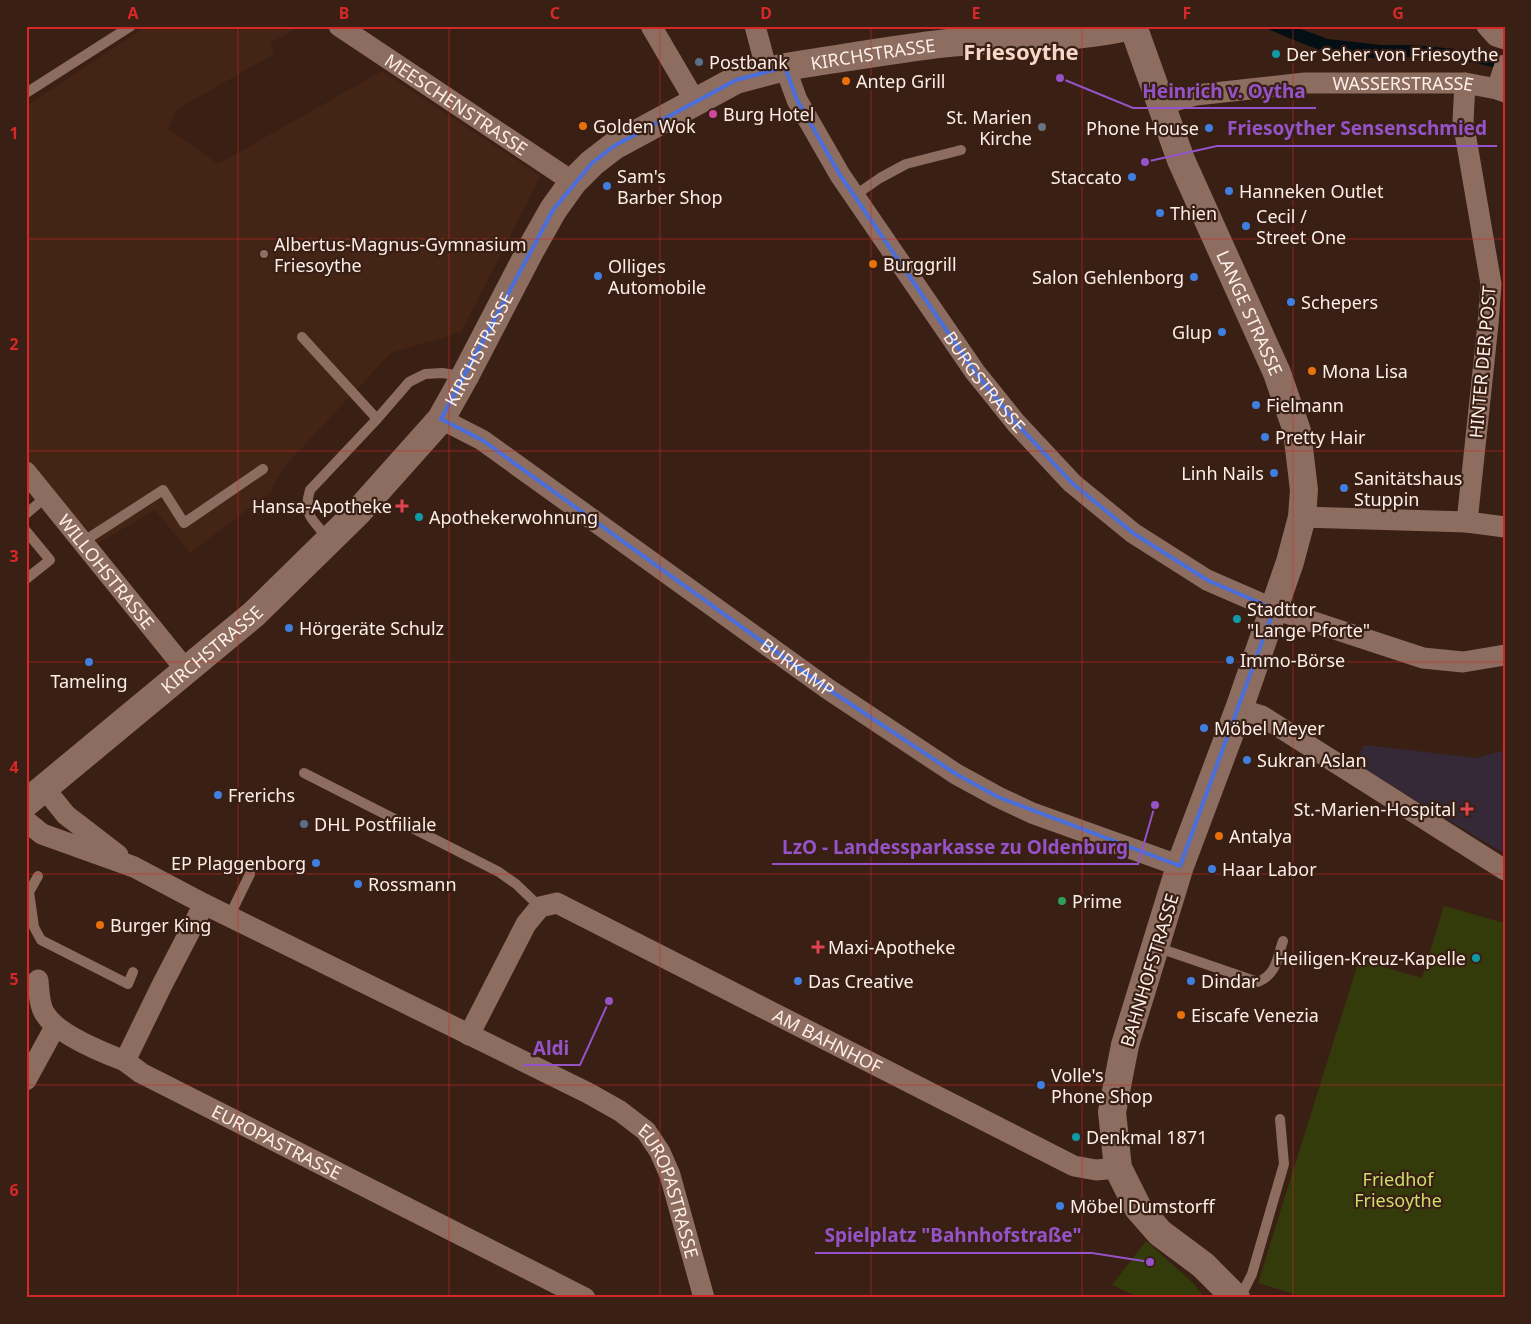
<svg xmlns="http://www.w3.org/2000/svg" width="1531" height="1324" viewBox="0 0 1531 1324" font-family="'Noto Sans',sans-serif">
	<rect width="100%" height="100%" fill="#391f14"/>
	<path fill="#442415" d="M 146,26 L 302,26 L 270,43 L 274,54 L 176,110 L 169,129 L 218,164 L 382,71 L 541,176 L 461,332 L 391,353 L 282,469 L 270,493 L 190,553 L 155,510 L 97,544 L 85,527 L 26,462 L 26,106 Z"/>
	<path fill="#362937" d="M 1364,745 L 1477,758 L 1505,750 L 1505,854 L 1354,763 Z"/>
	<path fill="#343b0a" d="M 1444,906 L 1505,923 L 1505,1298 L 1307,1298 L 1258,1283 L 1359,960 L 1422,978 Z
		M 1146,1241 L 1193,1283 L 1205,1298 L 1140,1298 L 1112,1285 Z"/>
	<path fill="#040f15" d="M 1261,26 L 1292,26 L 1328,39 L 1381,45 L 1414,45 L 1465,50 L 1505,59 L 1505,70 C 1478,63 1449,57 1421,57 C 1398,57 1375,59 1352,57 C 1319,53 1290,38 1261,26 Z"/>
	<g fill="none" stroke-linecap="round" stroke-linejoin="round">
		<path stroke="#8c6d5f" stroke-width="10" d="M 26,93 L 131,26
			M 854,196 L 880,178 L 906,164 L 961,150
			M 302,337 L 377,419
			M 26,514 L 47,496
			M 26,531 L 50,560 L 26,579
			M 329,539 C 314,521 302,516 310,490 L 377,419 L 409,382 L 425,374 L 442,373 L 463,376
			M 84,541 L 163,490 L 184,523 L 263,469
			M 304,773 L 499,872 L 516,884 L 540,907
			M 38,876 L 29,892 L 34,927 L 41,940 L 128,984 L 133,972
			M 229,917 L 250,874
			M 1156,947 L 1258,982 C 1277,974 1277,958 1283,941
			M 1236,1296 L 1245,1288 L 1252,1274 L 1284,1164 L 1280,1119"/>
		<g stroke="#8c6d5f" stroke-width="21">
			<path id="s1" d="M 339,26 L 573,182"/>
			<path d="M 651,26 L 695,101"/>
			<path d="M 755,26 L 767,71"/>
			<path d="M 1487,26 L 1496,36 L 1505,39"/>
			<path id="s2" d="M 785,67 L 797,100 L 840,175 L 975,372 L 1016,423 L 1072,483 L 1133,533 L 1207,580 L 1274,609 L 1423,658 L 1463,662 L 1505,655"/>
			<path d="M 1465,83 L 1463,121 L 1491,284 L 1488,324 L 1467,522"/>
			<path d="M 1497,89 L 1505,65"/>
			<path id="s3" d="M 1160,105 L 1196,95 L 1305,83 L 1465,83 L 1497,89 L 1505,92"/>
			<path id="s4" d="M 441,419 L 482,440 L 828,689 L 956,774 L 998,797 L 1032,813 L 1180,866"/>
			<path id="s5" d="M 26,472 L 186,670"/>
			<path d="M 1302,517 L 1467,522 L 1505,527"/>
			<path d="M 1239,709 L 1262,716 L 1505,870"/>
			<path d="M 45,789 L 66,815 L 118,855"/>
			<path id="s6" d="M 26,821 L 42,834 L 134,867 L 204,904 L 588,1093 L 620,1111 L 646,1131 L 660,1152 L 670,1175 L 704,1298"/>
			<path id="s7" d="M 204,904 L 161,987 L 125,1061 L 141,1073 L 585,1298"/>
			<path d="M 38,980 C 39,991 39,1005 45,1014 C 57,1034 104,1053 125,1061"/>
			<path id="s8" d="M 469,1035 L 526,924 L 540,907 L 557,903 L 1074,1166 L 1096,1170 L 1118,1168"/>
			<path d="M 26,1080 L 55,1027"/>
		</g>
		<g stroke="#8c6d5f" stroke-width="28">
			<path id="s9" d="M 1133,26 L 1181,160 L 1277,373 L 1297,431 L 1304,490 L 1302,517 L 1290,562 L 1239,709 L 1180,866 L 1125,1045 L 1112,1112 L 1118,1168 L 1138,1208 L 1160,1233 L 1203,1265 L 1236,1298"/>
			<path id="s10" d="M 26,803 L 254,614 L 358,512 L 441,419 L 465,376 L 531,249 L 553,210 L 573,182 L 592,163 L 614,146 L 736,80 L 785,67 C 839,59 894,49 948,43 C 1009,37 1071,40 1131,26"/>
		</g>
	</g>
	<path fill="none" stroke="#4a6edb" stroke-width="4" stroke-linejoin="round" d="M 785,67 L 797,100 L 840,175 L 975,372 L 1016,423 L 1072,483 L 1133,533 L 1207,580 L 1274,609 L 1180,866 L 998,797 L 956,774 L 828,689 L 482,440 L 441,419 L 553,210 L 592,163 L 614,146 L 736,80 Z"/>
	<path fill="none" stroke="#d62828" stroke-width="1" stroke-opacity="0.55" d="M 238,26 L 238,1298M 449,26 L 449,1298M 660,26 L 660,1298M 871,26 L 871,1298M 1082,26 L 1082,1298M 1293,26 L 1293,1298M 26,239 L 1505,239M 26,451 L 1505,451M 26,662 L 1505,662M 26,874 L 1505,874M 26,1085 L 1505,1085"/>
	<g fill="#0f9aa8" stroke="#391f14" stroke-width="2">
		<circle cx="1276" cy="54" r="5"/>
		<circle cx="419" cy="517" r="5"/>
		<circle cx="1237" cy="619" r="5"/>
		<circle cx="1476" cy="958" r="5"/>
		<circle cx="1076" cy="1137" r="5"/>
	</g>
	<g fill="#5c6f8a" stroke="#391f14" stroke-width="2">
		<circle cx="699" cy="62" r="5"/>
		<circle cx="304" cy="824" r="5"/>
	</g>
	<g fill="#e8710a" stroke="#391f14" stroke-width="2">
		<circle cx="846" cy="81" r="5"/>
		<circle cx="583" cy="126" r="5"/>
		<circle cx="873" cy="264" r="5"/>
		<circle cx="1312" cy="371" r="5"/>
		<circle cx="1219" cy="836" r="5"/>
		<circle cx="100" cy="925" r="5"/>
		<circle cx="1181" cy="1015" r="5"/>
	</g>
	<circle fill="#d1479c" stroke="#391f14" stroke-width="2" cx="713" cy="114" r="5"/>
	<circle fill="#6b7280" stroke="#391f14" stroke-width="2" cx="1042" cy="127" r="5"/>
	<g fill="#3f7fe0" stroke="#391f14" stroke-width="2">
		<circle cx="1209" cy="128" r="5"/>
		<circle cx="1132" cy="177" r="5"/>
		<circle cx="607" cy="186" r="5"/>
		<circle cx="1229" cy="191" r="5"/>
		<circle cx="1160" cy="213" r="5"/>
		<circle cx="1246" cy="226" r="5"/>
		<circle cx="598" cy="276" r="5"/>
		<circle cx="1194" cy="277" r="5"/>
		<circle cx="1291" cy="302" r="5"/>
		<circle cx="1222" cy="332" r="5"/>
		<circle cx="1256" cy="405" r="5"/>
		<circle cx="1265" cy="437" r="5"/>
		<circle cx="1274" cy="473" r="5"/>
		<circle cx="1344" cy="488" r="5"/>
		<circle cx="289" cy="628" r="5"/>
		<circle cx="1230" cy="660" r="5"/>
		<circle cx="89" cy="662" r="5"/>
		<circle cx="1204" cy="728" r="5"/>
		<circle cx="1247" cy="760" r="5"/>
		<circle cx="218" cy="795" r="5"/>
		<circle cx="316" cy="863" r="5"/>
		<circle cx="1212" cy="869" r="5"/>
		<circle cx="358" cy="884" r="5"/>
		<circle cx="798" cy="981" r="5"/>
		<circle cx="1191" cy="981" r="5"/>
		<circle cx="1041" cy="1085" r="5"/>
		<circle cx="1060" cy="1206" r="5"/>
	</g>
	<circle fill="#8d6e63" stroke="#391f14" stroke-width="2" cx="264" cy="254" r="5"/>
	<g fill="#e0444e" stroke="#391f14" stroke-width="2">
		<path d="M399.5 498.5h5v5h5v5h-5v5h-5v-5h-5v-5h5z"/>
		<path d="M1464.5 801.5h5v5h5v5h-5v5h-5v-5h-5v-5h5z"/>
		<path d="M815.5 939.5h5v5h5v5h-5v5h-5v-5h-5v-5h5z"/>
	</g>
	<circle fill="#2e9e5b" stroke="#391f14" stroke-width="2" cx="1062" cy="901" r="5"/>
	<g text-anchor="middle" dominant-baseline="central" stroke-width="4.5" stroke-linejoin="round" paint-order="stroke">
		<g font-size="18" fill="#fdeee8" stroke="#391f14">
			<text stroke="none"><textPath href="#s10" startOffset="1171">KIRCHSTRASSE</textPath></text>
			<text stroke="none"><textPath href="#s3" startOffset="245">WASSERSTRASSE</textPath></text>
			<text stroke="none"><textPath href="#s1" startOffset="141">MEESCHENSTRASSE</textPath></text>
			<text stroke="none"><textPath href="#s9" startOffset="310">LANGE STRASSE</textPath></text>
			<text stroke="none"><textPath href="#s10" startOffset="646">KIRCHSTRASSE</textPath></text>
			<text transform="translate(1482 362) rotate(-85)">HINTER DER POST</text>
			<text stroke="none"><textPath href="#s2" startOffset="374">BURGSTRASSE</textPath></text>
			<text stroke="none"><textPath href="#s5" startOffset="128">WILLOHSTRASSE</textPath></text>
			<text stroke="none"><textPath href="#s10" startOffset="241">KIRCHSTRASSE</textPath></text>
			<text stroke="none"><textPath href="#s4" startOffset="435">BURKAMP</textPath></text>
			<text transform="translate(1149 970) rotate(-73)">BAHNHOFSTRASSE</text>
			<text stroke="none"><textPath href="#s8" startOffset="468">AM BAHNHOF</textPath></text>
			<text stroke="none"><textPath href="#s7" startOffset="348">EUROPASTRASSE</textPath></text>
			<text stroke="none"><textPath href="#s6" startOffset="760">EUROPASTRASSE</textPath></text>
		</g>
		<g font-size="18" fill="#fdeee8" stroke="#391f14" text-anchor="start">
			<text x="1286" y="54">Der Seher von Friesoythe</text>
			<text x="709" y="62">Postbank</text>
			<text x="856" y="81">Antep Grill</text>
			<text x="723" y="114">Burg Hotel</text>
			<text x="1032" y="117" text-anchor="end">St. Marien<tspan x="1032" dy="21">Kirche</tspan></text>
			<text x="593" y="126">Golden Wok</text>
			<text x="1199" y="128" text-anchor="end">Phone House</text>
			<text x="617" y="176">Sam's<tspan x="617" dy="21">Barber Shop</tspan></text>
			<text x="1122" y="177" text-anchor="end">Staccato</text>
			<text x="1239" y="191">Hanneken Outlet</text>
			<text x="1170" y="213">Thien</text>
			<text x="1256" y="216">Cecil /<tspan x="1256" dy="21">Street One</tspan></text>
			<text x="274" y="244">Albertus-Magnus-Gymnasium<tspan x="274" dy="21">Friesoythe</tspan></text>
			<text x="883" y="264">Burggrill</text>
			<text x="608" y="266">Olliges<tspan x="608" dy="21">Automobile</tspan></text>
			<text x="1184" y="277" text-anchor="end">Salon Gehlenborg</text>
			<text x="1301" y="302">Schepers</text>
			<text x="1212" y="332" text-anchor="end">Glup</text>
			<text x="1322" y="371">Mona Lisa</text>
			<text x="1266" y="405">Fielmann</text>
			<text x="1275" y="437">Pretty Hair</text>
			<text x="1264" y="473" text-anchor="end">Linh Nails</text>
			<text x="1354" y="478">Sanitätshaus<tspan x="1354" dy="21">Stuppin</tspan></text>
			<text x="392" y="506" text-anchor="end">Hansa-Apotheke</text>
			<text x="429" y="517">Apothekerwohnung</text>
			<text x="1247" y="609">Stadttor<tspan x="1247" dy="21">"Lange Pforte"</tspan></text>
			<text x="299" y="628">Hörgeräte Schulz</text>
			<text x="1240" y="660">Immo-Börse</text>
			<text x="89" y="681" text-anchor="middle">Tameling</text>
			<text x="1214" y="728">Möbel Meyer</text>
			<text x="1257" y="760">Sukran Aslan</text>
			<text x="228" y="795">Frerichs</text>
			<text x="1456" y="809" text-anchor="end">St.-Marien-Hospital</text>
			<text x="314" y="824">DHL Postfiliale</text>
			<text x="1229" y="836">Antalya</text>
			<text x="306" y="863" text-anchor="end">EP Plaggenborg</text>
			<text x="1222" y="869">Haar Labor</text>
			<text x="368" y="884">Rossmann</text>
			<text x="1072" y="901">Prime</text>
			<text x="110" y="925">Burger King</text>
			<text x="828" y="947">Maxi-Apotheke</text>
			<text x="1466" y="958" text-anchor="end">Heiligen-Kreuz-Kapelle</text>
			<text x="808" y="981">Das Creative</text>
			<text x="1201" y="981">Dindar</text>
			<text x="1191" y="1015">Eiscafe Venezia</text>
			<text x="1051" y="1075">Volle's<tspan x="1051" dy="21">Phone Shop</tspan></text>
			<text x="1086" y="1137">Denkmal 1871</text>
			<text x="1070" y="1206">Möbel Dumstorff</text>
		</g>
		<g font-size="18" fill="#ccdf6b" stroke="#391f14">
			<text x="1398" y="1179">Friedhof<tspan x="1398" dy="21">Friesoythe</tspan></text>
		</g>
		<g font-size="22" font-weight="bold" fill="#fad6c7" stroke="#391f14">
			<text x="1021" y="51">Friesoythe</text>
		</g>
	</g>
	<path fill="none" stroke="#9553c7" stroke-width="2" d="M1060 78L1133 108H1316M1145 162L1217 146H1497M1155 805L1138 864H772M609 1001L580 1065H523M1150 1262L1092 1253H815"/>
	<g fill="#9553c7" stroke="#391f14" stroke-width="2">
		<circle cx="1060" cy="78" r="5"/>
		<circle cx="1145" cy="162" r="5"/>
		<circle cx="1155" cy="805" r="5"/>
		<circle cx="609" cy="1001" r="5"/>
		<circle cx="1150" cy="1262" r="5"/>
	</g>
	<g font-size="19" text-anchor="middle" font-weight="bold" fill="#9553c7" stroke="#391f14" stroke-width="4.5" stroke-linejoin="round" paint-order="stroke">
		<text x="1224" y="98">Heinrich v. Oytha</text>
		<text x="1357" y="135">Friesoyther Sensenschmied</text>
		<text x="955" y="854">LzO - Landessparkasse zu Oldenburg</text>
		<text x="551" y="1055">Aldi</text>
		<text x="953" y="1242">Spielplatz "Bahnhofstraße"</text>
	</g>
	<rect width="1531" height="1324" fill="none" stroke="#391f14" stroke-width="55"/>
	<rect x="28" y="28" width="1476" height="1268" fill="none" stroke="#d62828" stroke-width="2"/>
	<g font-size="16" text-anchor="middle" font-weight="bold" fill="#d62828">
		<text x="133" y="19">A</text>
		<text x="344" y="19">B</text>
		<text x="555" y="19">C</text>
		<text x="766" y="19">D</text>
		<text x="976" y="19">E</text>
		<text x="1187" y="19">F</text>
		<text x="1398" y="19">G</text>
		<text x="14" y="139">1</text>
		<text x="14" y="350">2</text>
		<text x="14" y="562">3</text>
		<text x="14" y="773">4</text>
		<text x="14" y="985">5</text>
		<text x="14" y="1196">6</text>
	</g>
</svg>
